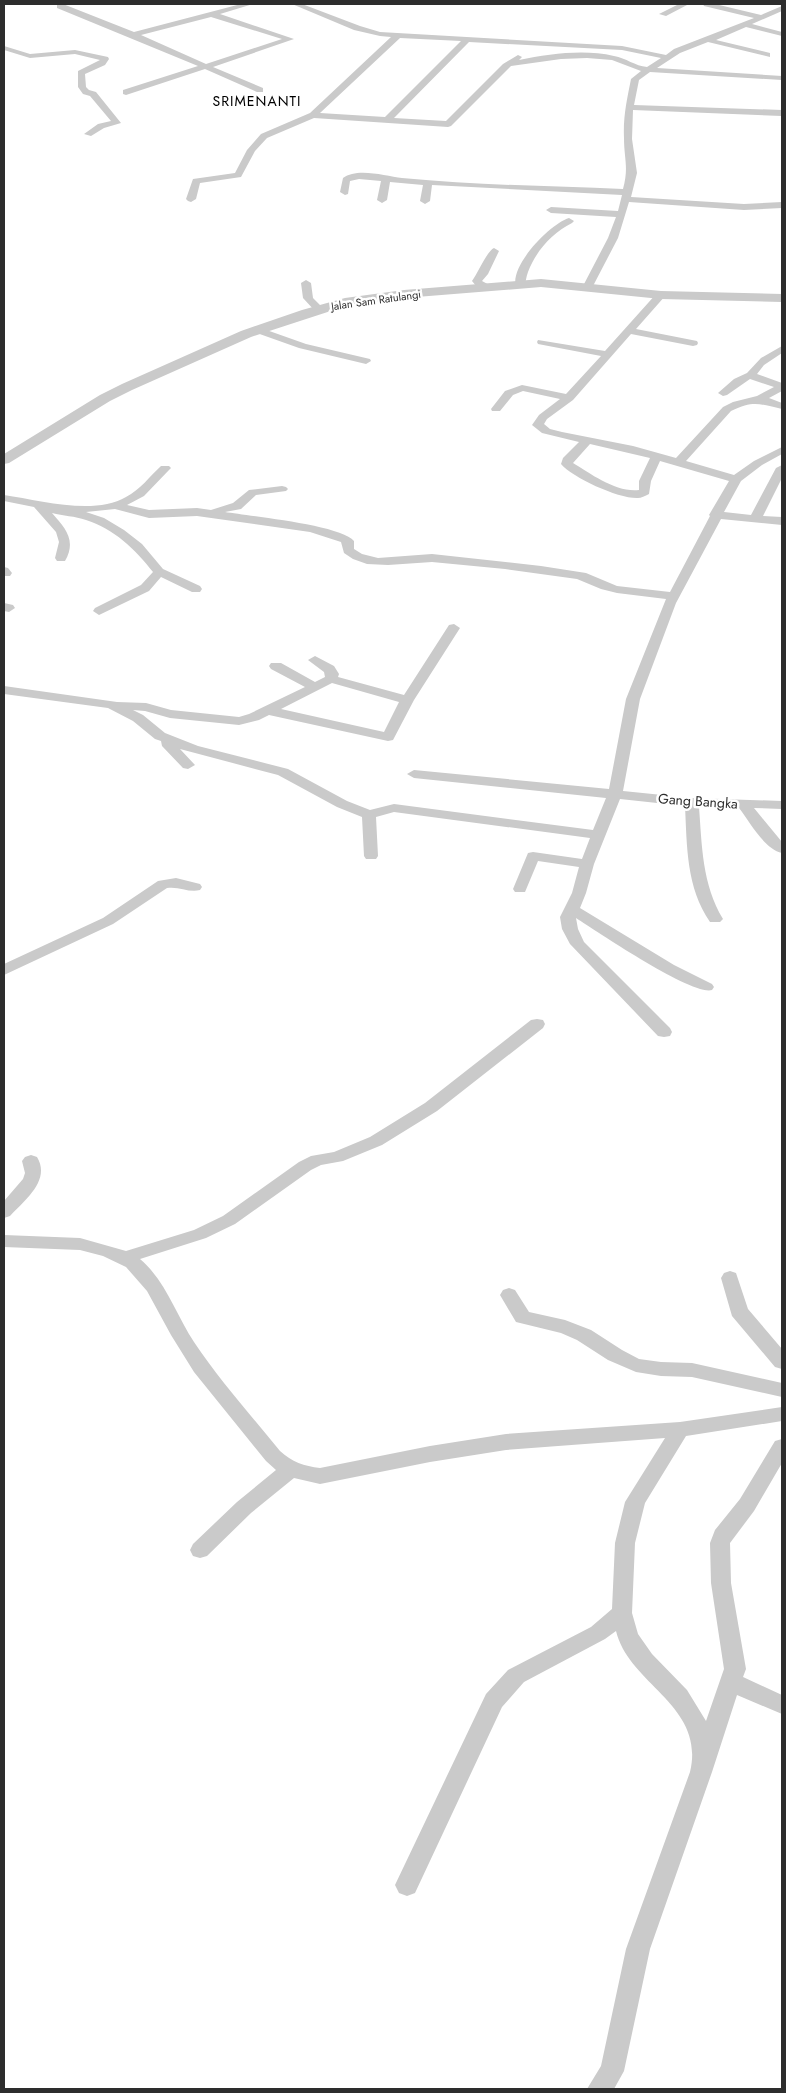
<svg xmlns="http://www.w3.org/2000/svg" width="786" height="2093" viewBox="0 0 786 2093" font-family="Jost,sans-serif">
	<rect width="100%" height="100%" fill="#fff"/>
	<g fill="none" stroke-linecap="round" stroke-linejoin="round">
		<path fill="#cacaca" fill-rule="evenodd" d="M 57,4 L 63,4 L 134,32 L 241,4 L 253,4 L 220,14 L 294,39 L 213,67 L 263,88 L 263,92 L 257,92 L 205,69 L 126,95 L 123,94 L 123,90 L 198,66 L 57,8 ZM 211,17 L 282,39 L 206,64 L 141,35 Z
			M 292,4 L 302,4 L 360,26 L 380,32 L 622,46 L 666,55 L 674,49 L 754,18 L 704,6 L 703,4 L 715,4 L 761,15 L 782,6 L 782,11 L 752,24 L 782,32 L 782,36 L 746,27 L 716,40 L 770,53 L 770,57 L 708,42 L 680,53 L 657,68 L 782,76 L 782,80 L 650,72 L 639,80 L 634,105 L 782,110 L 782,116 L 633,110 L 632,139 L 637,173 L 631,197 L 744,204 L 782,202 L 782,208 L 744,210 L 629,202 L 618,238 L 593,286 L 588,289 L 583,286 L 608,238 L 616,217 L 551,213 L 546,210 L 551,207 L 618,211 L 622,195 L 432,185 L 430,201 L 425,204 L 420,201 L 423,185 L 390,182 L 387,200 L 382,203 L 377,200 L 381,181 L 359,179 L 350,181 L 348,194 L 345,195 L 340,192 L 343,178 C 357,167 386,176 402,178 C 476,185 550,186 623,189 C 629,167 624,159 624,138 C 623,117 627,99 631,79 L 641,71 L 612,60 L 587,58 L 561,59 L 511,66 L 451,126 L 448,127 L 314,118 L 267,138 L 255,151 L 241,177 L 200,183 L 196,199 L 191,202 L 188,201 L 186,199 L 193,179 L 235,173 L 247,150 L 261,134 L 310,113 L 391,37 L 380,36 L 354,30 ZM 400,38 L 461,41 L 385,117 L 320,113 ZM 469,42 L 622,50 L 661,58 L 647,67 C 635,66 626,58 614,56 C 583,49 550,54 519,60 L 522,57 L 518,55 L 503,64 L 446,121 L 394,118 Z
			M 679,4 L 689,4 L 666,16 L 659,14 Z
			M 4,46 L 30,54 L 75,50 L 108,57 L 109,59 L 105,65 L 85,74 L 86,87 L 89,90 L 96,92 L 121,123 L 104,128 L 91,136 L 84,134 L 98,124 L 111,121 L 90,96 L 83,94 L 78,87 L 78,71 L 100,60 L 75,54 L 30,58 L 4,50 Z
			M 569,218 L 574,221 L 572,223 C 552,233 536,251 528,272 C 526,277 526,282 524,287 L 516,287 C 509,266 550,224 569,218 Z
			M 494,248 L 499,251 L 488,274 L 482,281 L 493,287 L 488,290 L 477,287 L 472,281 C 478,273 487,251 494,248 Z
			M 306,280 L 311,283 L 313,298 L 324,309 L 323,311 L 315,311 L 303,298 L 301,283 Z
			M 661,292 L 666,295 L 636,329 L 697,341 L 698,343 L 697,345 L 693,346 L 631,334 L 573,400 L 547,419 L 544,424 L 550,429 L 562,432 L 633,446 L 676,458 L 723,407 L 733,402 L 757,396 L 774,387 L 750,379 L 727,395 L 723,396 L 718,393 L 734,379 L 747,373 L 761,358 L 782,346 L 782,353 L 764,365 L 757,374 L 782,383 L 782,391 L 769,398 L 782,403 L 782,409 C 759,404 754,400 731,411 L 686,461 L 734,475 L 754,461 L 782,447 L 782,454 L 762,465 L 741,481 L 724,512 L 751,515 L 776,468 L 782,465 L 782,478 L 763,516 L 782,517 L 782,525 L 721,519 L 676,603 L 640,699 L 623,791 L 692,798 L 782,801 L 782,809 L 754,808 L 782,842 L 782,853 C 764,849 750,822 739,808 L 699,807 C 702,846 702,884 723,919 L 720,922 L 710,922 C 686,887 687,846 685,806 L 620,799 L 594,864 L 586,893 L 580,908 L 674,965 L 712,984 L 714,987 L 712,990 C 692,996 598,932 576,918 L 578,929 L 584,942 L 670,1028 L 672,1032 L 670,1036 L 664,1037 L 658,1036 L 570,944 L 562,929 L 560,917 L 572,893 L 579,867 L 538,861 L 525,892 L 515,892 L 513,889 L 528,853 L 533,852 L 582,859 L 590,838 L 394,812 L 376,817 L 378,856 L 376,859 L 366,859 L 364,856 L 362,817 L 337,807 L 278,775 L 180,749 L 195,765 L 188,769 L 183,768 L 162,746 L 161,741 L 155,739 L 133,721 L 108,708 L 4,694 L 4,686 L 117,702 L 146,703 L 171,710 L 239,717 L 249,714 L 305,687 L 271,669 L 269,666 L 271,663 L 281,663 L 315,682 L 325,677 L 324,672 L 308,660 L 315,656 L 334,666 L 339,674 L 338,677 L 404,695 L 449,625 L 454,624 L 460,628 L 414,700 L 393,740 L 388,741 L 269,715 L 259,720 L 239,725 L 170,718 L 145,711 L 133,710 L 143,715 L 165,733 L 198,746 L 288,769 L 347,801 L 370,810 L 394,804 L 593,830 L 606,798 L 414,778 L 407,774 L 414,770 L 609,789 L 626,699 L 666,599 L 617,593 L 601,589 L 577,579 L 505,569 L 432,562 L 388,565 L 367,564 L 353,559 L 344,553 L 341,542 L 310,532 L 197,516 L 149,518 L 115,509 L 86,512 L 104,518 L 124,530 L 142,544 L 163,569 L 200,586 L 202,589 L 200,592 L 192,592 L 161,577 L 149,591 L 99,615 L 93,611 L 95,608 L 141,585 L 153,572 C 136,550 113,528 86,520 C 75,516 63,516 52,513 C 65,528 77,540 65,561 L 57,561 L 55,558 L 59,542 L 56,532 L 34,507 L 4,501 L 4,495 C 39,500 94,516 126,497 C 140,490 150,476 161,466 L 169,466 L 171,468 L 169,470 L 144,496 L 127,505 L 149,510 L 197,508 L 211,510 L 233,503 L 249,490 L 282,486 L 286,487 L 288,489 L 286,491 L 256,495 L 241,509 L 225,512 C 249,516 341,525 354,541 L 354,549 L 362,554 L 378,558 L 432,554 L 541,566 L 586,573 L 617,586 L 670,592 L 710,516 L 709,515 L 729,481 L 660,461 L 651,481 L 649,494 C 645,496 641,498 638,498 C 619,499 573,478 561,464 L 563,458 L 579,442 L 542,433 L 532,425 L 539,415 L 560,399 L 523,391 L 513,395 L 500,411 L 492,411 L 491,409 L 505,391 L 522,385 L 566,394 L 601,356 L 538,344 L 537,342 L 538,340 L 605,351 L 657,293 ZM 590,444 L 650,458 L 639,481 L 639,490 C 617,493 591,474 573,463 ZM 332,683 L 399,702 L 384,732 L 281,709 Z
			M 258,327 L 306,344 L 370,359 L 371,361 L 366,364 L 299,348 L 254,332 L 253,330 Z
			M 4,567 L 8,568 L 12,573 L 10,576 L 4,576 Z
			M 4,603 L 13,605 L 15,608 L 9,612 L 4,611 Z
			M 176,878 L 200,884 L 202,887 L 200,890 C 189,893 179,886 167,888 L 113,924 L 4,975 L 4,964 L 103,918 L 158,881 Z
			M 537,1019 L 543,1020 L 545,1024 L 543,1028 L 437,1111 L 382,1145 L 343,1161 L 321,1165 L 311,1170 L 235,1224 L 206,1238 L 140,1259 C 166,1281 176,1315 194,1342 C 220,1381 251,1415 280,1451 C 292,1462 304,1466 320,1468 L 430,1446 L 506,1434 L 680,1422 L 782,1407 L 782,1421 L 686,1436 L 645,1503 L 635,1543 L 632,1613 L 638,1634 L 652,1654 L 687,1690 L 706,1721 L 724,1669 L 711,1583 L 710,1543 L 715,1530 L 740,1499 L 775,1441 L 782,1439 L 782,1463 L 754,1511 L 730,1543 L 731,1583 L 746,1669 L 743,1677 L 782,1695 L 782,1714 L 737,1695 L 712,1772 L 650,1949 L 624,2071 L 614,2089 L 587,2089 L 601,2066 L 626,1949 L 690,1772 C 706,1705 629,1685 616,1631 L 605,1639 L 524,1682 L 502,1707 L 415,1893 L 407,1896 L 399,1893 L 395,1885 L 486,1694 L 508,1670 L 591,1627 L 612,1609 L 615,1543 L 625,1502 L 665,1438 L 506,1450 L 430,1462 L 320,1484 L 294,1478 L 251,1513 L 207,1556 L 200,1558 L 193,1556 L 190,1550 L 193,1544 L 237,1502 L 276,1470 L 266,1461 L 194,1372 L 171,1335 L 147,1291 L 126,1267 L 103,1256 L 80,1250 L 4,1247 L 4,1235 L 80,1238 L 126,1251 L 194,1230 L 223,1216 L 299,1162 L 311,1156 L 334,1152 L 370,1137 L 425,1103 L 531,1020 Z
			M 31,1155 L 37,1157 C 51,1180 25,1200 10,1216 L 4,1218 L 4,1201 L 23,1179 L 25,1173 L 22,1161 L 25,1157 Z
			M 730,1271 L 736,1273 L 748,1309 L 782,1349 L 782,1369 L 775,1367 L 732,1316 L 721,1278 L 724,1273 Z
			M 509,1288 L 515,1290 L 529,1312 L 565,1320 L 591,1330 L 622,1350 L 639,1359 L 661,1362 L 692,1363 L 782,1383 L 782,1397 L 692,1377 L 661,1376 L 636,1372 L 608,1360 L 577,1340 L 561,1333 L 516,1322 L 500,1295 L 503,1290 Z"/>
		<path fill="#cacaca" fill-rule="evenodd" d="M 541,279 L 661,291 L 782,294 L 782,302 L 661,299 L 541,287 L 404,298 L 346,306 L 251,337 L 132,390 L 110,401 L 9,463 L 4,464 L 4,454 L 100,395 L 122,384 L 241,331 L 302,310 L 345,298 L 404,290 Z"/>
	</g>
	<g text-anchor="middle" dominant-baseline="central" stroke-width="5" stroke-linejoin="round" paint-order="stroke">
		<g font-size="11" fill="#2d2d2d" stroke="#fff">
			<text transform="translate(376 300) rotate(-8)">Jalan Sam Ratulangi</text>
		</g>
		<g font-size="14" letter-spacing="1" fill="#000" stroke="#fff">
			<text x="257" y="101">SRIMENANTI</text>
		</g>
		<g font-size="14" fill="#2d2d2d" stroke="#fff">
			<text transform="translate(698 801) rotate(4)">Gang Bangka</text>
		</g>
	</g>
	<rect width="786" height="2093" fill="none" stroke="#2d2d2d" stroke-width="10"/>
</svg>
